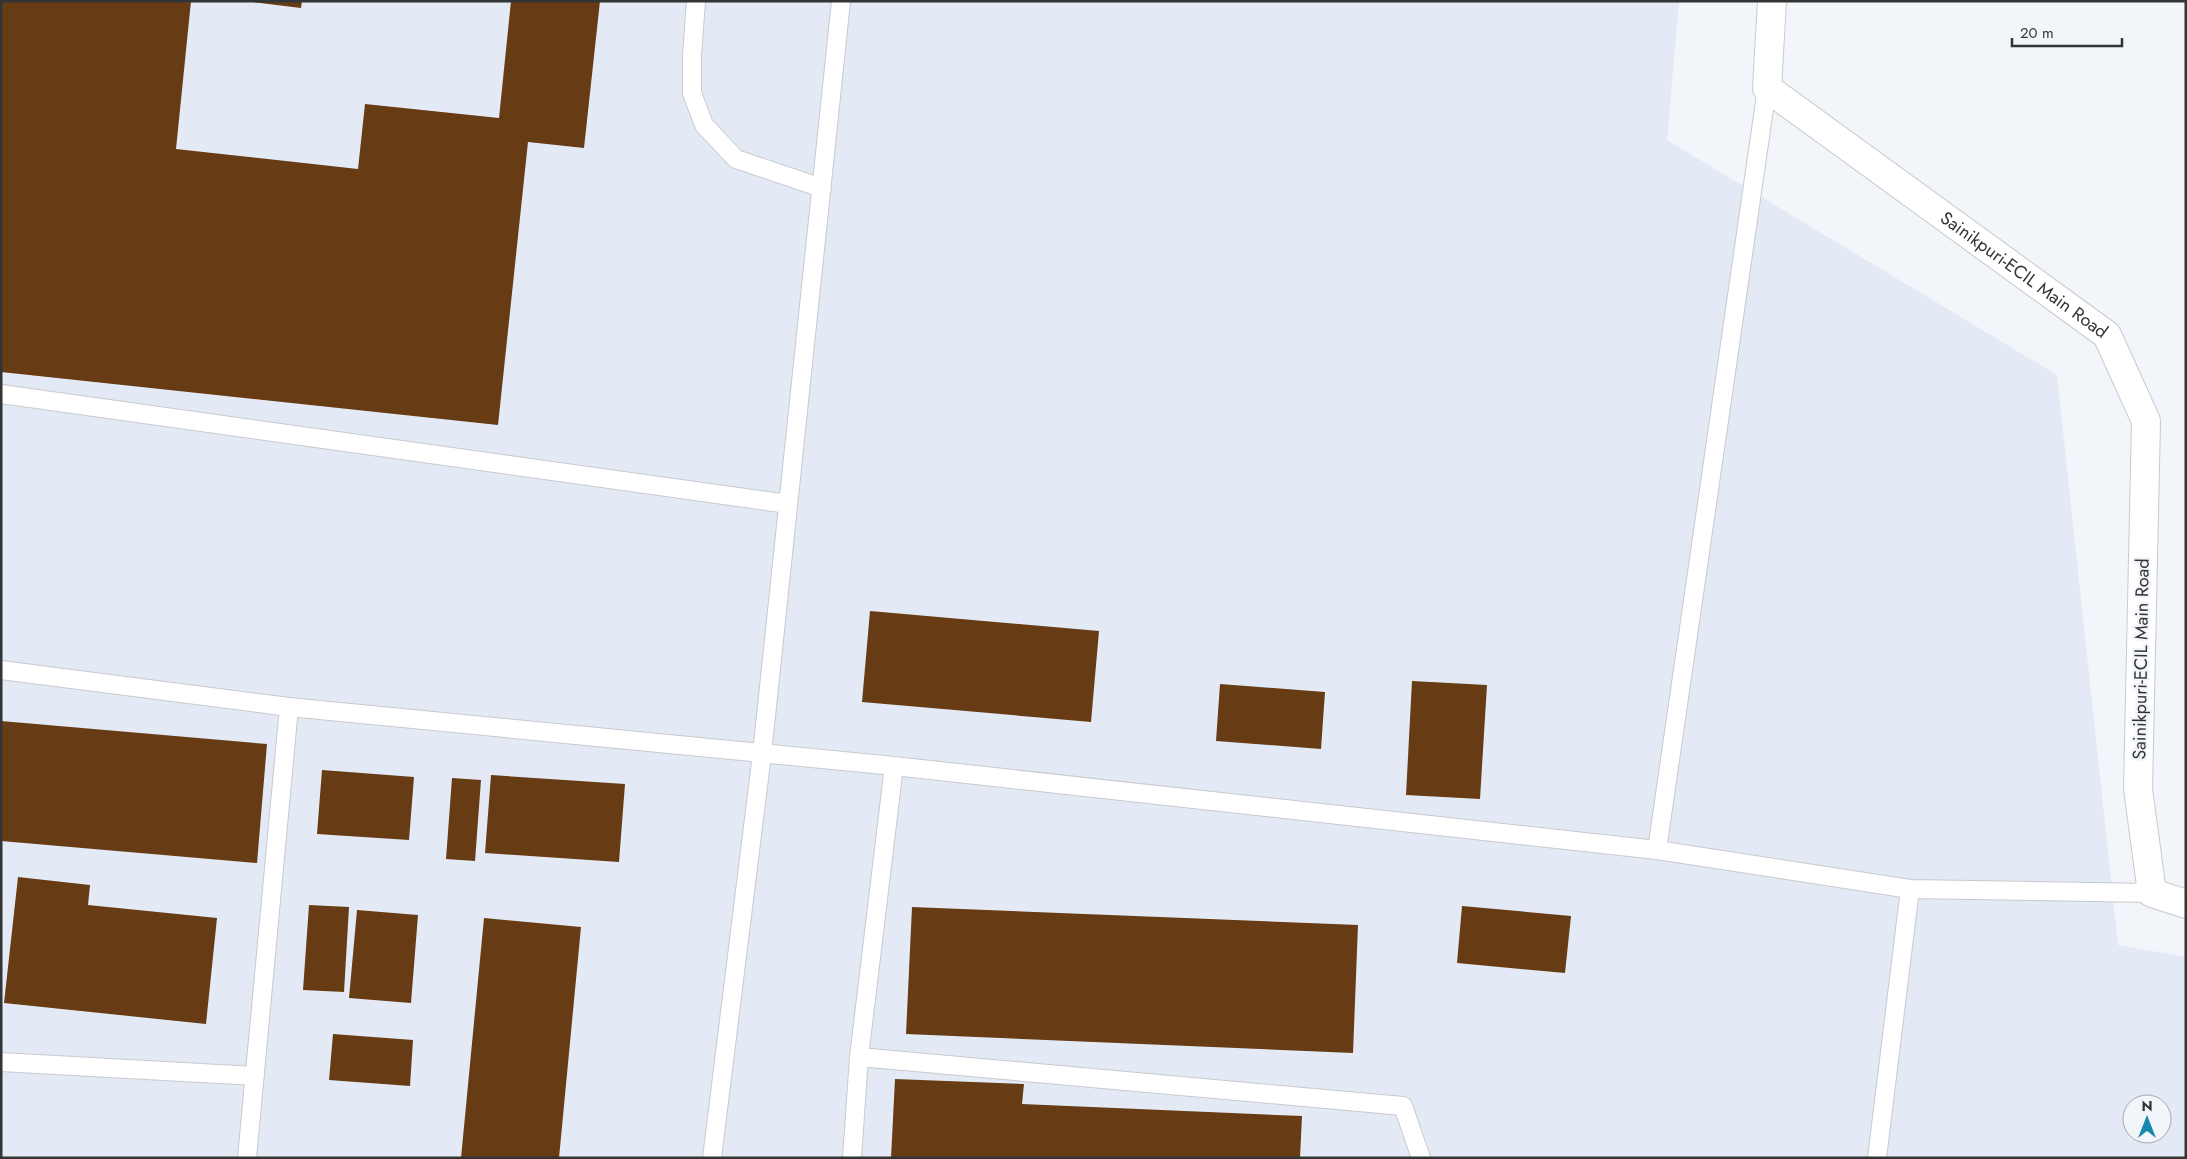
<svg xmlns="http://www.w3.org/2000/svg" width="2187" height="1159" viewBox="0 0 2187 1159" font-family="Jost,sans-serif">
	<rect width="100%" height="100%" fill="#f2f5f9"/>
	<path fill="#e3eaf5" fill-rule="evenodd" d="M 1,1 L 1679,1 L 1667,140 L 2057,375 L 2118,945 L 2186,957 L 2186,1158 L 1,1158 ZM 2132,1104 L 2162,1104 L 2162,1134 L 2132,1134 Z"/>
	<path fill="#673c14" d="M 1,1 L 191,1 L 176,149 L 358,169 L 365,104 L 499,118 L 511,1 L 600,1 L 584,148 L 528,142 L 498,425 L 1,372 Z
		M 245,1 L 302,1 L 301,8 Z
		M 870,611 L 1099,631 L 1091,722 L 862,702 Z
		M 1412,681 L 1487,685 L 1480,799 L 1406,795 Z
		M 1220,684 L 1325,692 L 1321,749 L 1216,741 Z
		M 1,721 L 267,744 L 257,863 L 1,841 Z
		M 322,770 L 414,777 L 409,840 L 317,834 Z
		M 491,775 L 625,784 L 619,862 L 485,853 Z
		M 452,778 L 481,780 L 475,861 L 446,859 Z
		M 18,877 L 90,885 L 88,905 L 217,918 L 206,1024 L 4,1003 Z
		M 309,905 L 349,907 L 344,992 L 303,990 Z
		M 1462,906 L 1571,916 L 1565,973 L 1457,963 Z
		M 912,907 L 1358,925 L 1353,1053 L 906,1034 Z
		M 357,910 L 418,915 L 411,1003 L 349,998 Z
		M 484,918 L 581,927 L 559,1158 L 461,1158 Z
		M 333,1034 L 413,1040 L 410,1086 L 329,1080 Z
		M 895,1079 L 1024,1084 L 1022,1104 L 1302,1116 L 1300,1158 L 891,1158 Z"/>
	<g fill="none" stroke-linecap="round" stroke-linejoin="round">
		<defs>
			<path id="service" d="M 696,1 L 692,55 L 692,93 L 704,125 L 736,159 L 822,188
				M 1,394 L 788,504
				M 1,670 L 289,707 L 894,766 L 1657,850 L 1910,889 L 2152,893
				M 1657,850 L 1767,88
				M 859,1057 L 1403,1106 L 1421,1158
				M 1,1062 L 255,1076
				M 247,1158 L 289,707
				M 712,1158 L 762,754 L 841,1
				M 852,1158 L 859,1057 L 894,766
				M 1877,1158 L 1910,889"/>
			<g id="tertiary">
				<path id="s1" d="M 1772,1 L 1767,88 L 2107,335 L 2146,421 L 2138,789 L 2152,893 L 2186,904"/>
			</g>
		</defs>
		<use href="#service" stroke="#c8cace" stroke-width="20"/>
		<use href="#tertiary" stroke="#c8cace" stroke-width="30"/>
		<use href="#service" stroke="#fff" stroke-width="18"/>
		<use href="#tertiary" stroke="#fff" stroke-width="28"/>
	</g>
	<g text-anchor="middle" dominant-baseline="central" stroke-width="5" stroke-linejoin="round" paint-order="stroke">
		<g font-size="18" fill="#333435" stroke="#f2f5f9">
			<text stroke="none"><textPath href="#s1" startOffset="405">Sainikpuri-ECIL Main Road</textPath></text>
			<text transform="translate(2141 659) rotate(-89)">Sainikpuri-ECIL Main Road</text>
		</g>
	</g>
	<rect width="2187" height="1159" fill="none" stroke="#333435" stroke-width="5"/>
	<g transform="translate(2147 1119)"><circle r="24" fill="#f2f5f9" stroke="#a6a8ab"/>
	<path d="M0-4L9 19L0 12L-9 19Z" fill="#1886ad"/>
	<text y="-8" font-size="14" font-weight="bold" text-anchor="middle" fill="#333435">N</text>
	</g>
	<path d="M2012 38v8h110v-8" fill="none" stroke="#333435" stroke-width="2.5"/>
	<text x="2020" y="38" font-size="15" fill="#333435" stroke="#f2f5f9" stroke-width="4" paint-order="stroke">20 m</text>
</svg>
